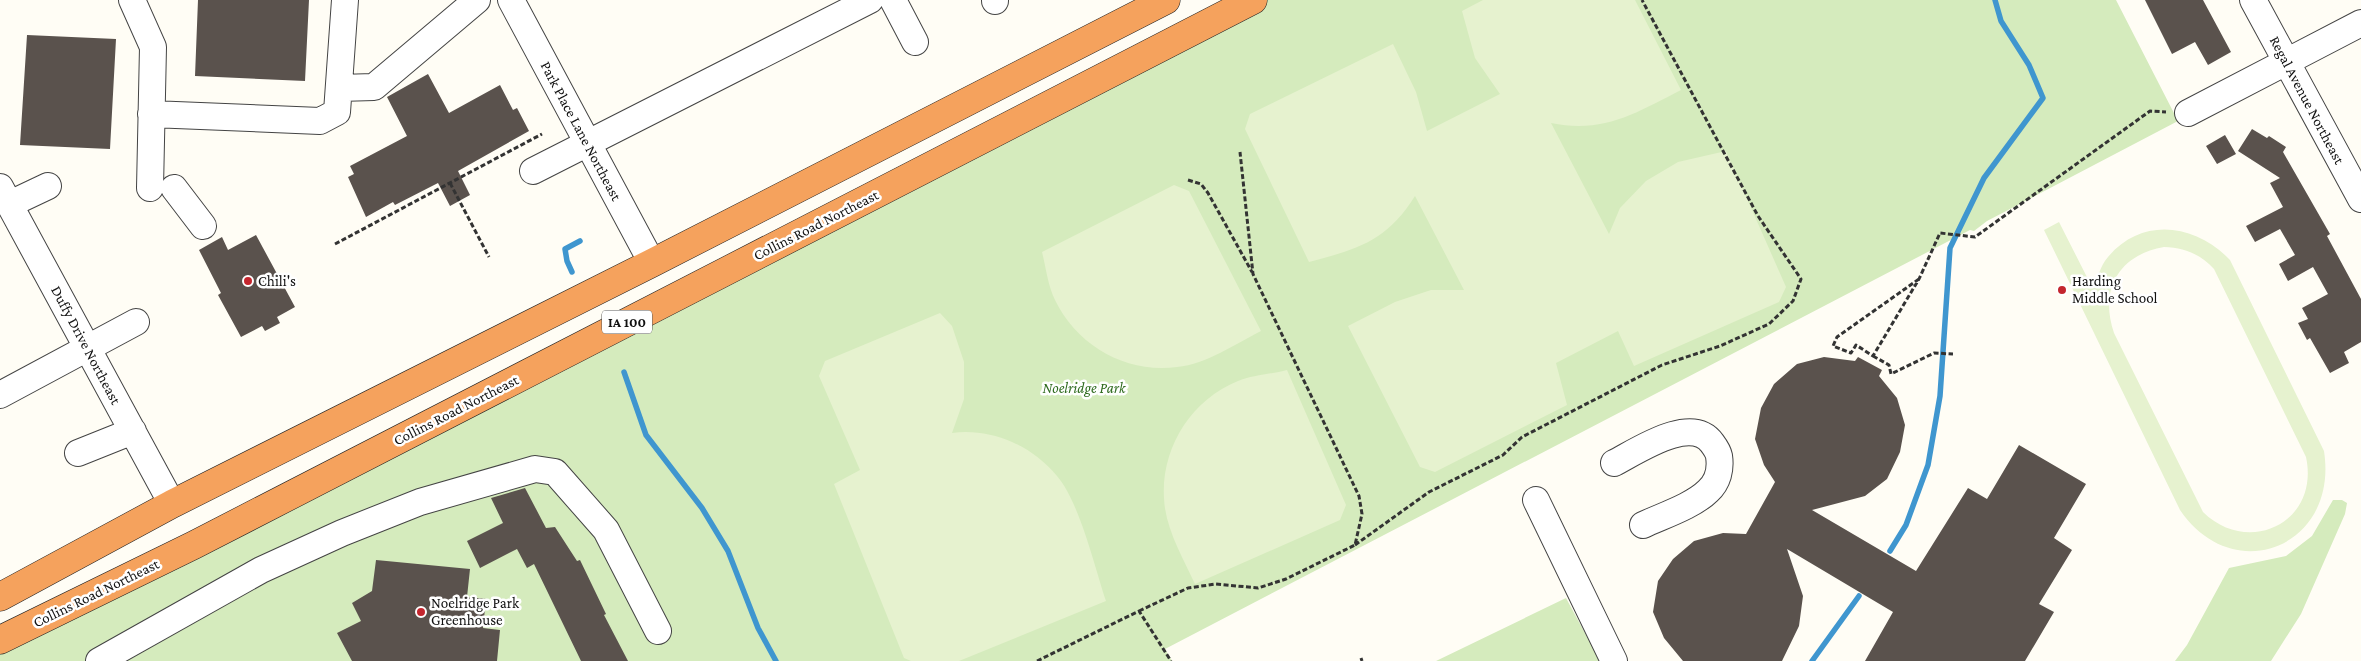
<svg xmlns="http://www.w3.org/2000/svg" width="2361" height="661" viewBox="0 0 2361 661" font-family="'Crimson Pro',serif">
	<rect width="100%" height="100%" fill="#fffdf5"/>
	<path fill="#d5ebbd" d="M 1253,0 L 2116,0 L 2178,121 L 1987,221 L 1974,231 L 1970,230 L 1165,649 L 1172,661 L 0,661 L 0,640 Z
		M 2333,500 L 2342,500 L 2347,503 L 2345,514 L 2301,614 L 2271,661 L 2175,661 L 2187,645 L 2229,568 L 2286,556 L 2312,536 Z
		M 1566,598 L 1600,661 L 1436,661 Z"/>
	<path fill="#e6f2cf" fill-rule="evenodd" d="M 1483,0 L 1635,0 L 1681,90 C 1636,113 1603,134 1551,123 L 1609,234 L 1620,208 L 1646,181 L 1678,162 L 1726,151 L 1786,287 L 1779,302 L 1634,366 L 1618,331 L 1556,363 L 1567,405 L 1435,472 L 1420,467 L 1348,326 L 1395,302 L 1431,290 L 1464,290 L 1415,196 C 1387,241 1358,249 1309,262 L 1245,129 L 1250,114 L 1393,44 L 1416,92 L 1427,131 L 1500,94 L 1475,58 L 1462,11 Z
		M 1174,185 L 1189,191 L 1261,331 C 1235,344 1207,364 1177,367 C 1127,374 1077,346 1055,300 C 1048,286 1046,268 1042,252 Z
		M 2059,222 L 2092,287 C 2098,279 2100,266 2108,257 C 2142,216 2196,224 2230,260 L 2324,451 C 2339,546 2234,589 2180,510 L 2044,230 ZM 2164,247 C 2185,248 2200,254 2214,269 L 2306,457 C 2320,522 2249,557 2203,512 L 2114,333 C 2099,289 2119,255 2164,247 Z
		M 940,313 L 952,326 L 964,362 L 964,399 L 952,433 C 972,430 994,434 1012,442 C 1030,450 1044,461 1057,476 C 1079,501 1095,568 1106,601 L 959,661 L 911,661 L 904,658 L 834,484 L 860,470 L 819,376 L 825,361 Z
		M 1287,370 L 1346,505 L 1340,520 L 1195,584 C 1183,558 1165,528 1164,498 C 1161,448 1191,400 1238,381 C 1253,375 1272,374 1287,370 Z"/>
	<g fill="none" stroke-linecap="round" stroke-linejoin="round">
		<path stroke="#3f96cf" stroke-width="5.5" d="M 572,272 L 567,261 L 565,249 L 580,241
			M 624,372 L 646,435 L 702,508 L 728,551 L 758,628 L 776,661
			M 1890,551 L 1906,525 L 1928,465 L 1940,396 L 1950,248 L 1984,178 L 2043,98 L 2029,65 L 2001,21 L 1995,0
			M 1812,661 L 1859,596"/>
	</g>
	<path fill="#5a524d" d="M 198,0 L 309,0 L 305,81 L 195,76 Z
		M 2145,0 L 2203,0 L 2231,52 L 2208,65 L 2195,42 L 2172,54 Z
		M 27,35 L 116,39 L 110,149 L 20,145 Z
		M 428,74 L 449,113 L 500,85 L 513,110 L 517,108 L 529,131 L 458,171 L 470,195 L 450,206 L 438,183 L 395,205 L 393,202 L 366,217 L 348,177 L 354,174 L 350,166 L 407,136 L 387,97 Z
		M 2252,129 L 2267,138 L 2269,136 L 2286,147 L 2283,152 L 2330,234 L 2327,236 L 2361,299 L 2361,342 L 2344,352 L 2349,363 L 2330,373 L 2310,338 L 2307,340 L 2298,323 L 2308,319 L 2302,308 L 2328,294 L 2313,267 L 2288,281 L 2279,264 L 2295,255 L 2280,229 L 2255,242 L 2246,226 L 2283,207 L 2270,183 L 2280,178 L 2238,151 Z
		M 2225,135 L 2236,154 L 2217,164 L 2206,146 Z
		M 256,235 L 295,307 L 277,317 L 280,323 L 265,331 L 262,326 L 241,337 L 218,295 L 221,293 L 199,250 L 222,237 L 228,250 Z
		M 1824,357 L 1855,361 L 1858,357 L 1882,370 L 1879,376 L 1897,398 L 1905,425 L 1900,452 L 1887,479 L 1865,496 L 1812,510 L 1916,571 L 1968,488 L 1987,499 L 2019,445 L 2086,484 L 2054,538 L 2072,550 L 2039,604 L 2054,612 L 2025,661 L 1865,661 L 1893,612 L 1787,549 L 1803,596 L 1799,626 L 1782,661 L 1683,661 L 1664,638 L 1653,612 L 1658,581 L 1673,559 L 1694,541 L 1723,533 L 1746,534 L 1775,482 L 1764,465 L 1755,439 L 1761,408 L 1774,384 L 1797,364 Z
		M 525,488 L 546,528 L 555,527 L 577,561 L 580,560 L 606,614 L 604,615 L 628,661 L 581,661 L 534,564 L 527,568 L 517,549 L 480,568 L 467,541 L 503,523 L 491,498 Z
		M 376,560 L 470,569 L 467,597 L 486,599 L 483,628 L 500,630 L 497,661 L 352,661 L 337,633 L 361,621 L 352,603 L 372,591 Z"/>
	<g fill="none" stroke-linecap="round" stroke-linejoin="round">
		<defs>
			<path id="minor" d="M 132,0 L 153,47 L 150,188
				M 511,0 L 652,263
				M 893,0 L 915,42
				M 995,0 L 995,1
				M 2253,0 L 2361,199
				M 339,88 L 374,87 L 477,0
				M 2188,113 L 2361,23
				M 151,114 L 320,121 L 337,112 L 345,0
				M 533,171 L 870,0
				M 0,187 L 172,504
				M 174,188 L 203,226
				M 10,204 L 48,186
				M 0,395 L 136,322
				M 78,453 L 133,431
				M 1614,463 C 1636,452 1691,414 1712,443 C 1715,447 1718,451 1719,456 C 1721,469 1718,482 1708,491 C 1693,506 1662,516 1643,525
				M 1536,500 L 1614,661
				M 99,661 L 261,570 L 342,533 L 420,502 L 535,469 L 555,472 L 606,530 L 658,631"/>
			<path id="highway" d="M 0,597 L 172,504 L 652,263 L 1166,0
				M 0,640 L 194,545 L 1253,0"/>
		</defs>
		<use href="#minor" stroke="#444" stroke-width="28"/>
		<use href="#highway" stroke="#222" stroke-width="29"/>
		<path stroke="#333" stroke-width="3" stroke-dasharray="5 2.5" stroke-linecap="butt" d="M 1188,180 L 1201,184 L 1208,193 L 1252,272
			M 450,183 L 489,257
			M 335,244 L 542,134
			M 1919,279 L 1837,337 L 1833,346 L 1851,353 L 1856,345 L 1873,356 L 1919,279 L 1940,233 L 1975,237 L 2150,111 L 2166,112
			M 1873,356 L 1889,365 L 1891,374 L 1934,353 L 1953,354
			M 1355,545 L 1429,492 L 1503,455 L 1522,437 L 1662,365 L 1720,346 L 1769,324 L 1793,301 L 1801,279 L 1758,216 L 1642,0
			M 1139,611 L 1188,588 L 1216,584 L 1258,588 L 1286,579 L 1355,545 L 1362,514 L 1359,496 L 1253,274 L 1240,152
			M 1361,658 L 1362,661
			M 1037,661 L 1139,611 L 1171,661"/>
		<use href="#minor" stroke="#fff" stroke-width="26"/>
		<use href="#highway" stroke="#f5a25d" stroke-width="28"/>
	</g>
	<g fill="#c4262e" stroke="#fff" stroke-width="2">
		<circle cx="248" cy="281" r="5"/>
		<circle cx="2062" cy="290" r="5"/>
		<circle cx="421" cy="612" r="5"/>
	</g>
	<g text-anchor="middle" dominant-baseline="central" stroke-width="5" stroke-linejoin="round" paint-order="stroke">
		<rect fill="#fff" stroke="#585858" stroke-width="1" x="602" y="310.5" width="50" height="23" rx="4"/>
		<g font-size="14" font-weight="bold" fill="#111">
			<text x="627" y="322">IA 100</text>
		</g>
		<g font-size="15" fill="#111" stroke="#fff">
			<text transform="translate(2307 100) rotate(62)">Regal Avenue Northeast</text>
			<text transform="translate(581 131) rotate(62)">Park Place Lane Northeast</text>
			<text transform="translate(816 225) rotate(-27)">Collins Road Northeast</text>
			<text transform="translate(86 345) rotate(62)">Duffy Drive Northeast</text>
			<text transform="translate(456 410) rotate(-27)">Collins Road Northeast</text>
			<text transform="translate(96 593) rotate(-26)">Collins Road Northeast</text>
		</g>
		<g font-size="15" fill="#111" stroke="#fff" text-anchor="start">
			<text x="258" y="281">Chili's</text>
			<text x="2072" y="281">Harding<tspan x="2072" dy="17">Middle School</tspan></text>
			<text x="431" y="603">Noelridge Park<tspan x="431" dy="17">Greenhouse</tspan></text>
		</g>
		<g font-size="15" font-style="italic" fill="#2f6b1f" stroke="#fff">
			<text x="1084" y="388">Noelridge Park</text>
		</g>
	</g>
</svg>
